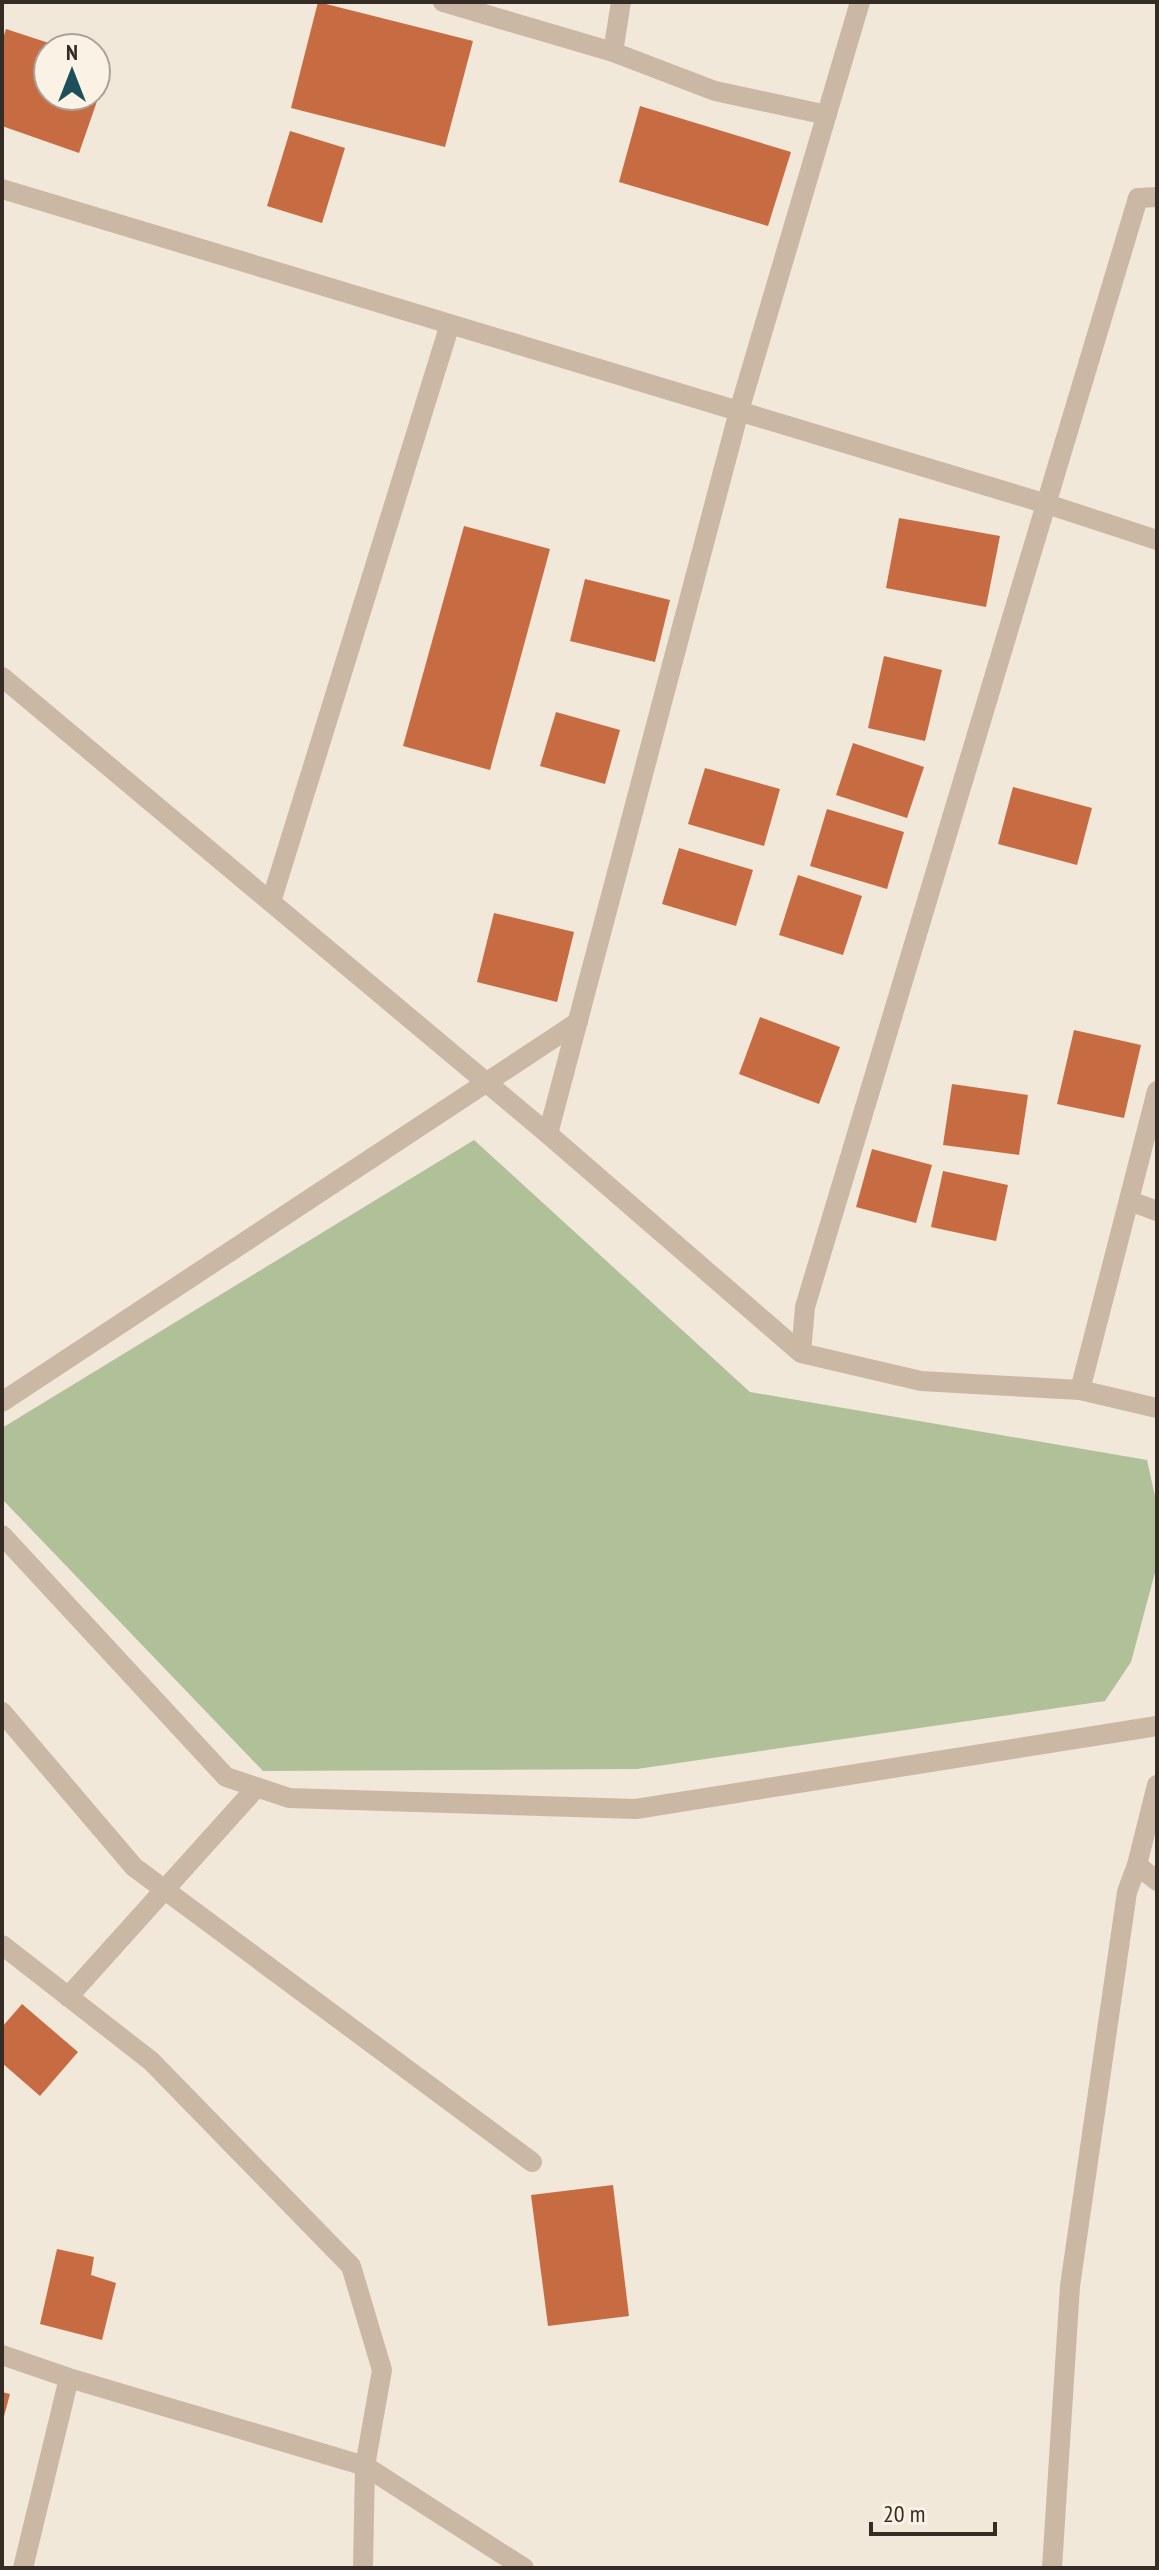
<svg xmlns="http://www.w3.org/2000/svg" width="1159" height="2570" viewBox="0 0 1159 2570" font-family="'PT Sans Narrow',sans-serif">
	<rect width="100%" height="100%" fill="#f1e8d9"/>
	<path fill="#b0c099" d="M 474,1140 L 750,1392 L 1147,1460 L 1157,1505 L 1157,1565 L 1131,1662 L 1105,1701 L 637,1769 L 263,1771 L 2,1499 L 2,1428 Z"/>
	<path fill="#c76c42" d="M 318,2 L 473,41 L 445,147 L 291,108 Z
		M 6,29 L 61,47 L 48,48 L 48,96 L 96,96 L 96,59 L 110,64 L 79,153 L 2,126 L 2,41 Z
		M 640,106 L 791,152 L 768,226 L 619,182 Z
		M 290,131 L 345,148 L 322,223 L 267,206 Z
		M 899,518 L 1000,536 L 986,607 L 886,588 Z
		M 464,526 L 550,549 L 490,770 L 403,746 Z
		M 585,579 L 670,600 L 655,662 L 570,641 Z
		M 884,656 L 942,670 L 925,741 L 868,728 Z
		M 556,712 L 620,730 L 605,784 L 540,766 Z
		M 853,743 L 924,767 L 907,818 L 836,795 Z
		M 705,768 L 780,789 L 764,846 L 688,824 Z
		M 1013,787 L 1092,808 L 1077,865 L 998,844 Z
		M 827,809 L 904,832 L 887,889 L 810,866 Z
		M 679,848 L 753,870 L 736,926 L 662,904 Z
		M 798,875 L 862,896 L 843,955 L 779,935 Z
		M 494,913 L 574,932 L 557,1002 L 477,982 Z
		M 760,1017 L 840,1047 L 819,1104 L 739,1074 Z
		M 1074,1030 L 1141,1045 L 1124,1118 L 1057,1104 Z
		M 952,1084 L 1028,1095 L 1019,1155 L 943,1145 Z
		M 872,1149 L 932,1165 L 916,1223 L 856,1207 Z
		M 943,1171 L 1008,1185 L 996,1241 L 931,1227 Z
		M 22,2004 L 78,2052 L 40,2096 L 2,2063 L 2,2027 Z
		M 613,2185 L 629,2316 L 548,2326 L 531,2195 Z
		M 57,2249 L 94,2257 L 91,2275 L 116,2283 L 102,2340 L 40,2324 Z
		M 2,2392 L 10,2394 L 3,2420 L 2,2420 Z"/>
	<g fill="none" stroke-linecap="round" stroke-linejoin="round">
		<path stroke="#cab8a5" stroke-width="20" d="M 443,2 L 613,52 L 715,91 L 827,115
			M 613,52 L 621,2
			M 2,189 L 1047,504 L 1157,540
			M 2,677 L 548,1134 L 801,1353 L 921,1381 L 1080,1390 L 1157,1408
			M 271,902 L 450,324
			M 548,1134 L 739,411 L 860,2
			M 1130,1201 L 1157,1211
			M 801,1353 L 805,1307 L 1138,198 L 1157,197
			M 1080,1390 L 1157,1091
			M 2,1402 L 578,1022
			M 2,1535 L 226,1777 L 289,1798 L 636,1809 L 1157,1726
			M 2,1712 L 134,1867 L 532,2162
			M 1137,1865 L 1157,1785
			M 2,1945 L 151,2061 L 351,2266 L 382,2370 L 365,2466 L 363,2568
			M 68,1997 L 257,1787
			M 2,2355 L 69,2378 L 365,2466 L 524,2568
			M 23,2568 L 69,2378
			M 1052,2568 L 1070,2286 L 1127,1892 L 1137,1865 L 1157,1881"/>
	</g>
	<rect width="1159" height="2570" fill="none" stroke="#352c26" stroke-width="8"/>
	<g transform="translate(72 72)"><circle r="38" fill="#f9f2e5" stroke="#aba399" stroke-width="2"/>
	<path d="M0-6L14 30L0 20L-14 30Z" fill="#1c4f57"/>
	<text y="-12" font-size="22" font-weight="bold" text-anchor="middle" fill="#352c26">N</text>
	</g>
	<path d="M871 2522v12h124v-12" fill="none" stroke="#352c26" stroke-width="4"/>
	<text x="883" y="2522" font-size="24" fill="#352c26" stroke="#f9f2e5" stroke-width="6" paint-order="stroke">20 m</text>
</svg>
